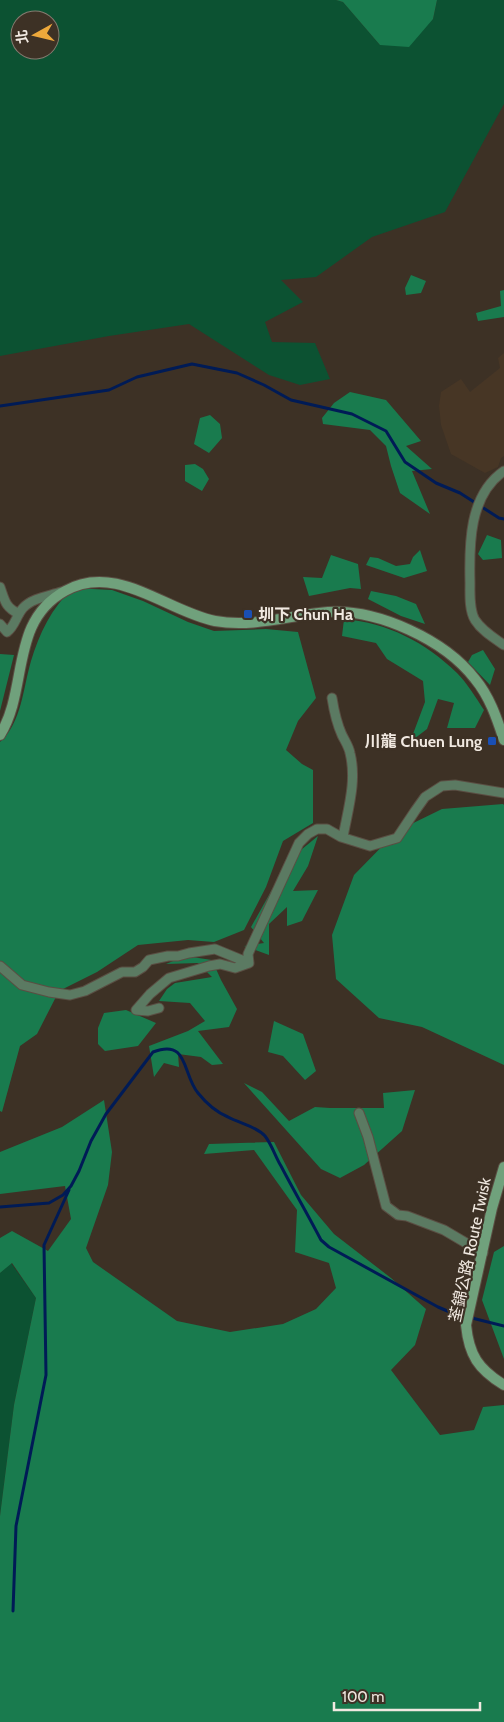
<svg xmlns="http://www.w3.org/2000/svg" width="504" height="1722" viewBox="0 0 504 1722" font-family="Cabin,'Noto Sans TC',sans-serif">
	<rect width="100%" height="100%" fill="#3d3125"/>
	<path fill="#473625" d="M 504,353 L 504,456 L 501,458 L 498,467 L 485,473 L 451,454 L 441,425 L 439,406 L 441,392 L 461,379 L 470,392 L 500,368 L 498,358 Z"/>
	<path fill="#0c5232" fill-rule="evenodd" d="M 0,0 L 336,0 L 343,2 L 380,45 L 433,19 L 437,0 L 504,0 L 504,104 L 445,212 L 372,237 L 316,277 L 281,280 L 303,302 L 265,322 L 272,342 L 315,343 L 330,379 L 300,385 L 269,375 L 189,324 L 109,336 L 0,356 ZM 20,20 L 50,20 L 50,50 L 20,50 Z
		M 11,1263 L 36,1298 L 14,1405 L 0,1516 L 0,1273 Z"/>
	<path fill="#197b4e" d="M 336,0 L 437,0 L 433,19 L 409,47 L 380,45 L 343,2 Z
		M 411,275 L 426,281 L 421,293 L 406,295 L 405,288 Z
		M 504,290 L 504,317 L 478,321 L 476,313 L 501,306 L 500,291 Z
		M 350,392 L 386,400 L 421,441 L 406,446 L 432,469 L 412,471 L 430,514 L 400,493 L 391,466 L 386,446 L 370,430 L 323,424 L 322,418 L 334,403 Z
		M 210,415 L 220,424 L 222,438 L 209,453 L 194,444 L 200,418 Z
		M 195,464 L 203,469 L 209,479 L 202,491 L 185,481 L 185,465 Z
		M 487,535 L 501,540 L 502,558 L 483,560 L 478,554 Z
		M 420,550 L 427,571 L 404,578 L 366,565 L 370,557 L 378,558 L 396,566 L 410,564 L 413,557 Z
		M 331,555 L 358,564 L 361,589 L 350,588 L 309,596 L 303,577 L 322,578 Z
		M 73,588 L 112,590 L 143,601 L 188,622 L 214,631 L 266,629 L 298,632 L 316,698 L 298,721 L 286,750 L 302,764 L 313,770 L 313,823 L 283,841 L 266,887 L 244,930 L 214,942 L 188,940 L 138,945 L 97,972 L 59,991 L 37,1034 L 20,1046 L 2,1112 L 0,1111 L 0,742 C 22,722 23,688 31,661 C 39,634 52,607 73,588 Z
		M 371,591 L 396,596 L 416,604 L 425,624 L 401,616 L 368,599 Z
		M 344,619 C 388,623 425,642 457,673 C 467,683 476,698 484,710 L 475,728 L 447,728 L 454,703 L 438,699 L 427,729 L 410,742 L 425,702 L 423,681 L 387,659 L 376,643 L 342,636 Z
		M 483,650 L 495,669 L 490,685 L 468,662 L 472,655 Z
		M 0,654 L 14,655 L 0,711 Z
		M 503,804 L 504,805 L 504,1065 L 422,1027 L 379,1018 L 336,979 L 332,935 L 354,875 L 397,831 L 442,809 Z
		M 318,836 L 308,866 L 293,891 L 318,890 L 302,921 L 287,926 L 287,907 L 269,924 L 269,955 L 244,946 L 264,943 L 251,927 L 279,877 L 285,863 Z
		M 185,956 L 212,960 L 221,980 L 237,1009 L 229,1027 L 198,1031 L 223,1064 L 212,1065 L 201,1057 L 178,1054 L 179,1067 L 164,1063 L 154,1077 L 149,1046 L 188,1031 L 205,1021 L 190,1003 L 159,1001 L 167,989 L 175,983 L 212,977 L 198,963 L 166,964 Z
		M 126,1010 L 156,1023 L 138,1046 L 105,1051 L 98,1044 L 98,1028 L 104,1013 Z
		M 274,1021 L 303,1034 L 316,1071 L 305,1080 L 283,1056 L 268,1052 Z
		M 244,1083 L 262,1092 L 289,1121 L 315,1107 L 330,1108 L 384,1108 L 383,1093 L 415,1090 L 402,1131 L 364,1165 L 340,1178 L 321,1169 Z
		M 104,1100 L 112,1152 L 108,1185 L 86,1248 L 93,1262 L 177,1321 L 230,1332 L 283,1324 L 316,1309 L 336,1288 L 329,1263 L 295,1252 L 297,1210 L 254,1150 L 204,1154 L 209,1144 L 274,1142 L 301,1195 L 334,1234 L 391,1278 L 426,1309 L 415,1345 L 391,1370 L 440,1435 L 474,1430 L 483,1407 L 504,1405 L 504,1722 L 0,1722 L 0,1516 L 14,1405 L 36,1298 L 12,1263 L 0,1273 L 0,1238 L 12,1231 L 48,1251 L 71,1219 L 65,1186 L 0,1194 L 0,1152 L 62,1127 Z
		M 504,1246 L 504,1359 L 482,1300 L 494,1252 Z"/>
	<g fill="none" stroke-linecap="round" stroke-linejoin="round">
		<path stroke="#001b56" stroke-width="3" d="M 0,406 L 109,390 L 137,377 L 192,364 L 237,373 L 264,385 L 291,400 L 352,414 L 386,431 L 405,462 L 436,483 L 460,493 L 499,518 L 504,519
			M 0,1207 L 49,1203 L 63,1195 L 71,1186 L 79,1171 L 91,1141 L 106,1114 L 153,1052 C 189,1038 182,1074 198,1093 C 206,1103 216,1112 228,1117 C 239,1123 256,1126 265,1136 C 272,1145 275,1156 281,1166 C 294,1191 308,1215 321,1240 L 329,1247 L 438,1307 L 452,1313 L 504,1326
			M 13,1611 L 16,1526 L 46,1375 L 44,1245 L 69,1190"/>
		<defs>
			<path id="minor" d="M 504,471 C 469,495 469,544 470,583 C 470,594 469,610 475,620 C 482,631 494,638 504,645
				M 0,587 C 5,601 5,607 19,614
				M 0,624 L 7,632 C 15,626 16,616 23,608 C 32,598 49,596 61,592
				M 332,698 C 334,711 337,724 342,735 C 345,741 349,747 350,753 C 357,781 348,809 343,837
				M 0,966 L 22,985 L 49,992 L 70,995 L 85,991 L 122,972 L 135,972 L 143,967 L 149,960 L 168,956 L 178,956 L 189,953 L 215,949 L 249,963
				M 159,1008 L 148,1011 L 136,1010 L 150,994 L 169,978 L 209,966 L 220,964 L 235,968 L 249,963 L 248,954 L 299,843 L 308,834 L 317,829 L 327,829 L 341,837 L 370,846 L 397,838 L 415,811 L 425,797 L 442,786 L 455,785 L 504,793
				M 359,1113 L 368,1137 L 386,1206 L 398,1215 L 407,1216 L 444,1230 L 483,1253"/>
			<path id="secondary" d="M 0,735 C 29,688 9,622 65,591 C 116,562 166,611 215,621 C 253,628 291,615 328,612 C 378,609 445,640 475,679 C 490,697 497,719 504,740
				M 504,1167 L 492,1208 L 466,1325 C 469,1355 478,1369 504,1385"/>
		</defs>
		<use href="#minor" stroke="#5a4e43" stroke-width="11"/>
		<use href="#secondary" stroke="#5a4e43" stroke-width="12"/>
		<use href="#minor" stroke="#5b7a62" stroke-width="9"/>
		<use href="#secondary" stroke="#70a17c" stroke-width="10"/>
	</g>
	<g fill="#1a4fb4" stroke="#3d3125" stroke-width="2">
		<rect x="243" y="609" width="10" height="10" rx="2.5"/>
		<rect x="487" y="736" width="10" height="10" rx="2.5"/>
	</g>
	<g text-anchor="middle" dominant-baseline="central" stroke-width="4.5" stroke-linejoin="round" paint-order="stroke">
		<g font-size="16" font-weight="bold" fill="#f1e9e1" stroke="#3d3125" text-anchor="start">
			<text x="258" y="614">圳下 Chun Ha</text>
			<text x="482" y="741" text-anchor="end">川龍 Chuen Lung</text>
		</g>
		<g font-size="16" fill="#f1e9e1" stroke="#3d3125">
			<text transform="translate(470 1250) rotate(-78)">荃錦公路 Route Twisk</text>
		</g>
	</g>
	<g transform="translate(35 35) rotate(262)"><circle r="24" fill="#3d3125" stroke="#857b70"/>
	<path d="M0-4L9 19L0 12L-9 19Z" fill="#eda83b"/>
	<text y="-8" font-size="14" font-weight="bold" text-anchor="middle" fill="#f1e9e1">北</text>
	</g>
	<path d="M334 1702v8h146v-8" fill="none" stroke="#f1e9e1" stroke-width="2.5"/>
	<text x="342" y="1702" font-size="15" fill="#f1e9e1" stroke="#3d3125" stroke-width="4" paint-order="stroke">100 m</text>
</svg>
